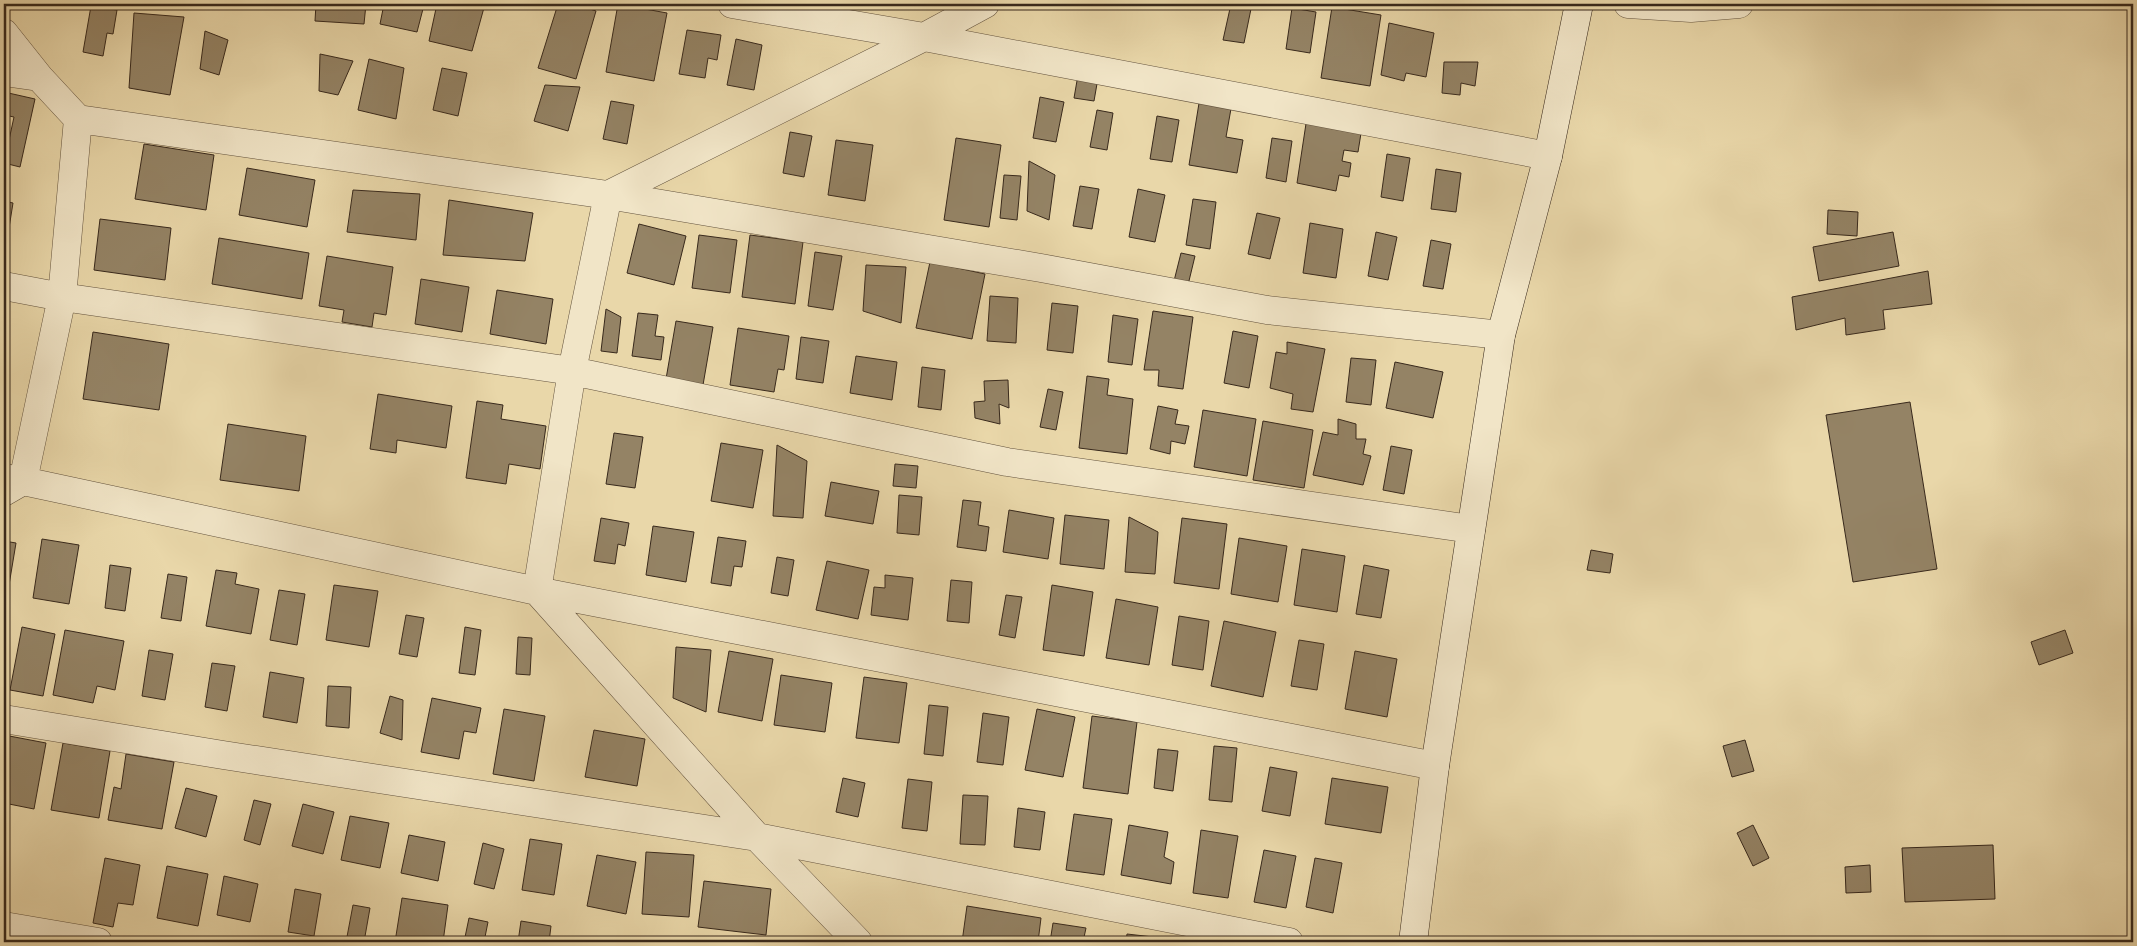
<svg xmlns="http://www.w3.org/2000/svg" width="2137" height="946" viewBox="0 0 2137 946" font-family="'Old Standard TT',serif">
	<rect width="100%" height="100%" fill="#e9d7a9"/>
	<filter id="stains"><feTurbulence type="fractalNoise" baseFrequency=".004" numOctaves="4"/><feColorMatrix values="0 0 0 0 .2 0 0 0 0 .09 0 0 0 0 .02 0 0 0 .5 -.17"/></filter>
	<radialGradient id="worn" r=".72"><stop offset=".6" stop-color="#630" stop-opacity="0"/><stop offset="1" stop-color="#630" stop-opacity=".3"/></radialGradient>
	<path fill="#948365" stroke="#38291c" d="M 316,4 L 366,4 L 364,24 L 315,21 Z
		M 384,4 L 424,5 L 417,32 L 380,24 Z
		M 437,4 L 485,4 L 472,51 L 429,41 Z
		M 558,4 L 574,4 L 596,11 L 576,79 L 538,68 Z
		M 618,4 L 667,13 L 654,81 L 606,72 Z
		M 1231,4 L 1266,4 L 1265,7 L 1252,4 L 1244,43 L 1223,40 Z
		M 1284,4 L 1307,4 L 1307,8 L 1284,7 Z
		M 91,6 L 117,10 L 113,34 L 107,33 L 103,56 L 83,52 Z
		M 1332,7 L 1381,15 L 1370,86 L 1321,78 Z
		M 1292,8 L 1316,12 L 1310,53 L 1286,49 Z
		M 134,13 L 184,17 L 170,95 L 129,88 Z
		M 1389,23 L 1434,33 L 1426,77 L 1406,73 L 1404,81 L 1381,75 Z
		M 687,30 L 721,35 L 717,60 L 708,58 L 705,78 L 679,74 Z
		M 205,31 L 228,40 L 219,75 L 200,69 Z
		M 736,39 L 762,45 L 754,90 L 727,85 Z
		M 320,54 L 353,61 L 338,95 L 319,91 Z
		M 369,59 L 404,68 L 396,119 L 358,110 Z
		M 1444,62 L 1478,62 L 1475,86 L 1461,83 L 1460,95 L 1442,93 Z
		M 442,68 L 467,73 L 458,116 L 433,110 Z
		M 1078,75 L 1098,78 L 1094,101 L 1074,98 Z
		M 545,85 L 580,87 L 568,131 L 534,121 Z
		M 4,92 L 35,99 L 20,167 L 4,163 L 14,117 L 4,115 Z
		M 1040,97 L 1064,102 L 1056,142 L 1033,138 Z
		M 1200,97 L 1232,103 L 1226,137 L 1243,140 L 1237,173 L 1189,165 Z
		M 611,101 L 634,105 L 627,144 L 603,139 Z
		M 1097,110 L 1113,113 L 1107,150 L 1090,147 Z
		M 1157,116 L 1179,120 L 1172,162 L 1150,159 Z
		M 1307,117 L 1362,127 L 1358,152 L 1344,150 L 1342,161 L 1351,163 L 1349,177 L 1339,175 L 1336,191 L 1297,183 Z
		M 790,132 L 812,136 L 804,177 L 783,173 Z
		M 956,138 L 1001,145 L 989,227 L 944,220 Z
		M 1272,138 L 1292,141 L 1286,182 L 1266,178 Z
		M 836,140 L 873,145 L 865,201 L 828,195 Z
		M 144,144 L 214,155 L 206,210 L 135,199 Z
		M 1387,154 L 1410,158 L 1403,201 L 1381,197 Z
		M 1029,161 L 1055,175 L 1049,220 L 1027,211 Z
		M 247,168 L 315,180 L 307,227 L 239,215 Z
		M 1436,169 L 1461,173 L 1456,212 L 1431,209 Z
		M 1004,175 L 1021,176 L 1017,220 L 1000,218 Z
		M 1080,186 L 1099,189 L 1092,229 L 1073,226 Z
		M 1138,189 L 1165,195 L 1155,242 L 1129,237 Z
		M 353,190 L 420,194 L 416,240 L 347,232 Z
		M 1193,199 L 1216,202 L 1210,249 L 1186,245 Z
		M 449,200 L 533,213 L 525,261 L 443,255 Z
		M 4,201 L 13,203 L 5,253 L 4,253 Z
		M 1828,210 L 1858,212 L 1857,236 L 1827,234 Z
		M 1257,213 L 1280,218 L 1270,259 L 1248,254 Z
		M 100,219 L 171,228 L 165,280 L 94,270 Z
		M 1310,223 L 1343,229 L 1336,278 L 1303,273 Z
		M 639,224 L 686,236 L 674,285 L 627,273 Z
		M 1376,232 L 1397,237 L 1388,280 L 1368,276 Z
		M 1893,232 L 1899,266 L 1819,281 L 1813,247 Z
		M 699,235 L 737,240 L 730,293 L 692,288 Z
		M 750,235 L 803,242 L 795,304 L 742,297 Z
		M 219,238 L 309,253 L 302,299 L 212,284 Z
		M 1431,240 L 1451,244 L 1443,289 L 1423,286 Z
		M 815,252 L 842,256 L 833,310 L 808,306 Z
		M 1181,253 L 1195,256 L 1188,285 L 1174,281 Z
		M 327,256 L 393,267 L 386,315 L 374,313 L 372,327 L 342,322 L 344,310 L 319,306 Z
		M 930,262 L 985,274 L 972,339 L 916,328 Z
		M 866,265 L 906,267 L 901,323 L 863,311 Z
		M 1928,271 L 1932,304 L 1883,310 L 1885,329 L 1846,335 L 1845,318 L 1796,330 L 1792,297 Z
		M 421,279 L 469,287 L 462,332 L 415,324 Z
		M 497,290 L 553,299 L 546,344 L 490,334 Z
		M 990,296 L 1018,298 L 1016,343 L 987,341 Z
		M 1052,303 L 1078,306 L 1073,353 L 1047,350 Z
		M 606,309 L 621,317 L 617,353 L 601,351 Z
		M 1153,311 L 1193,317 L 1183,389 L 1158,386 L 1159,370 L 1144,370 Z
		M 638,313 L 658,315 L 655,336 L 664,337 L 661,360 L 632,356 Z
		M 1113,315 L 1138,319 L 1132,365 L 1108,362 Z
		M 676,321 L 713,327 L 703,385 L 666,379 Z
		M 738,328 L 789,336 L 784,370 L 778,369 L 774,392 L 730,385 Z
		M 1233,331 L 1258,336 L 1249,388 L 1224,383 Z
		M 93,332 L 169,344 L 159,410 L 83,399 Z
		M 801,337 L 829,341 L 823,383 L 796,379 Z
		M 1287,342 L 1325,349 L 1313,412 L 1291,409 L 1293,394 L 1270,388 L 1276,352 L 1287,354 Z
		M 856,356 L 897,362 L 892,400 L 850,393 Z
		M 1351,358 L 1376,360 L 1371,405 L 1346,402 Z
		M 1395,362 L 1443,372 L 1433,418 L 1386,408 Z
		M 922,367 L 945,370 L 941,410 L 918,407 Z
		M 1087,376 L 1109,379 L 1107,395 L 1133,399 L 1127,454 L 1079,448 Z
		M 1008,380 L 1009,408 L 999,404 L 1000,424 L 975,418 L 974,402 L 985,401 L 984,381 Z
		M 1048,389 L 1063,392 L 1056,430 L 1040,427 Z
		M 378,394 L 452,406 L 446,448 L 397,440 L 396,453 L 370,449 Z
		M 477,401 L 503,405 L 501,419 L 546,426 L 540,469 L 509,464 L 506,484 L 466,478 Z
		M 1910,402 L 1937,569 L 1853,582 L 1826,415 Z
		M 1158,406 L 1178,410 L 1175,424 L 1189,426 L 1185,444 L 1171,441 L 1170,454 L 1150,449 Z
		M 1203,410 L 1256,419 L 1247,476 L 1194,467 Z
		M 1338,419 L 1356,424 L 1356,439 L 1366,439 L 1363,454 L 1371,456 L 1363,485 L 1313,475 L 1323,432 L 1338,435 Z
		M 1263,421 L 1313,430 L 1304,488 L 1253,480 Z
		M 228,424 L 306,436 L 299,491 L 220,480 Z
		M 614,433 L 643,437 L 635,488 L 606,484 Z
		M 721,443 L 763,450 L 753,508 L 711,501 Z
		M 777,445 L 807,461 L 803,518 L 773,516 Z
		M 1391,446 L 1412,450 L 1404,494 L 1383,490 Z
		M 895,464 L 918,466 L 916,488 L 893,486 Z
		M 831,482 L 879,491 L 873,524 L 825,516 Z
		M 899,495 L 922,497 L 919,535 L 897,533 Z
		M 963,500 L 981,502 L 978,525 L 989,527 L 986,551 L 957,547 Z
		M 1009,510 L 1054,518 L 1048,559 L 1003,552 Z
		M 1065,515 L 1109,520 L 1104,569 L 1060,564 Z
		M 1129,517 L 1158,532 L 1155,574 L 1125,572 Z
		M 601,518 L 629,523 L 625,546 L 618,544 L 615,564 L 594,561 Z
		M 1182,518 L 1227,524 L 1219,589 L 1174,583 Z
		M 653,526 L 694,532 L 686,582 L 646,575 Z
		M 718,537 L 746,541 L 742,567 L 734,566 L 731,586 L 711,583 Z
		M 1239,538 L 1287,546 L 1278,602 L 1231,594 Z
		M 42,539 L 79,545 L 69,604 L 33,598 Z
		M 4,541 L 16,543 L 8,591 L 4,591 Z
		M 1302,549 L 1345,556 L 1337,612 L 1294,605 Z
		M 1591,550 L 1613,554 L 1610,573 L 1587,570 Z
		M 777,557 L 794,560 L 788,596 L 771,593 Z
		M 827,561 L 869,570 L 858,619 L 816,610 Z
		M 110,565 L 131,568 L 125,611 L 105,608 Z
		M 1364,565 L 1389,570 L 1381,618 L 1356,614 Z
		M 216,570 L 237,573 L 235,584 L 259,589 L 251,634 L 206,626 Z
		M 168,574 L 187,577 L 181,621 L 161,618 Z
		M 885,575 L 913,578 L 908,620 L 871,615 L 874,587 L 885,588 Z
		M 951,580 L 972,582 L 969,623 L 947,621 Z
		M 334,585 L 378,591 L 369,647 L 326,640 Z
		M 1052,585 L 1093,592 L 1084,656 L 1043,650 Z
		M 279,590 L 305,594 L 297,645 L 270,640 Z
		M 1006,595 L 1022,597 L 1015,638 L 999,635 Z
		M 1116,599 L 1158,607 L 1149,665 L 1106,658 Z
		M 406,615 L 424,618 L 417,657 L 399,654 Z
		M 1179,616 L 1209,621 L 1203,670 L 1172,665 Z
		M 1224,621 L 1276,632 L 1263,697 L 1211,686 Z
		M 22,627 L 55,634 L 43,696 L 10,690 Z
		M 465,627 L 481,630 L 475,675 L 459,673 Z
		M 65,630 L 124,641 L 115,690 L 97,686 L 93,703 L 53,695 Z
		M 2065,630 L 2073,653 L 2039,665 L 2031,642 Z
		M 518,637 L 532,638 L 530,675 L 516,674 Z
		M 1299,640 L 1324,644 L 1317,690 L 1291,686 Z
		M 676,647 L 711,650 L 706,712 L 673,698 Z
		M 149,650 L 173,654 L 165,700 L 142,696 Z
		M 729,651 L 773,659 L 762,721 L 718,712 Z
		M 1355,651 L 1397,659 L 1387,717 L 1345,709 Z
		M 212,663 L 235,666 L 227,711 L 205,707 Z
		M 270,672 L 304,678 L 297,723 L 263,717 Z
		M 781,675 L 832,683 L 825,732 L 774,725 Z
		M 864,677 L 907,683 L 899,743 L 856,738 Z
		M 328,686 L 351,687 L 349,728 L 326,726 Z
		M 390,696 L 403,700 L 402,740 L 380,733 Z
		M 432,698 L 481,708 L 476,733 L 464,731 L 459,759 L 421,752 Z
		M 929,705 L 948,707 L 943,756 L 924,754 Z
		M 504,709 L 545,716 L 534,781 L 493,774 Z
		M 1037,709 L 1075,717 L 1063,777 L 1025,770 Z
		M 983,713 L 1009,717 L 1003,765 L 977,762 Z
		M 1092,716 L 1137,722 L 1128,794 L 1083,788 Z
		M 594,730 L 645,739 L 637,786 L 585,777 Z
		M 4,735 L 46,743 L 34,809 L 4,803 Z
		M 1745,740 L 1754,771 L 1732,777 L 1723,746 Z
		M 63,743 L 110,751 L 99,818 L 51,810 Z
		M 1214,746 L 1237,748 L 1232,802 L 1209,800 Z
		M 1158,749 L 1178,751 L 1173,791 L 1154,788 Z
		M 126,754 L 174,762 L 162,829 L 108,820 L 114,787 L 121,789 Z
		M 1270,767 L 1297,772 L 1290,816 L 1262,811 Z
		M 843,778 L 865,783 L 858,817 L 836,812 Z
		M 1332,778 L 1388,787 L 1381,833 L 1325,824 Z
		M 908,779 L 932,782 L 927,831 L 902,828 Z
		M 186,788 L 217,796 L 206,837 L 175,828 Z
		M 963,795 L 988,796 L 985,845 L 960,844 Z
		M 254,800 L 271,804 L 260,845 L 244,840 Z
		M 303,804 L 334,812 L 323,854 L 292,846 Z
		M 1018,808 L 1045,812 L 1040,850 L 1014,847 Z
		M 1074,814 L 1112,819 L 1104,875 L 1066,870 Z
		M 350,816 L 389,823 L 380,868 L 341,860 Z
		M 1129,825 L 1168,832 L 1164,857 L 1174,862 L 1171,884 L 1121,875 Z
		M 1753,825 L 1769,858 L 1753,866 L 1737,833 Z
		M 1201,830 L 1238,836 L 1228,898 L 1193,893 Z
		M 409,835 L 445,842 L 438,881 L 401,873 Z
		M 530,839 L 562,844 L 554,895 L 522,890 Z
		M 483,843 L 504,849 L 494,889 L 474,884 Z
		M 1993,845 L 1995,899 L 1905,902 L 1902,848 Z
		M 1264,850 L 1296,856 L 1286,908 L 1254,902 Z
		M 646,852 L 694,855 L 689,917 L 642,914 Z
		M 597,855 L 636,862 L 626,914 L 587,906 Z
		M 105,858 L 140,865 L 133,905 L 118,903 L 113,927 L 93,923 Z
		M 1315,858 L 1342,863 L 1333,913 L 1306,907 Z
		M 1870,865 L 1871,892 L 1846,893 L 1845,867 Z
		M 167,866 L 208,874 L 198,926 L 157,918 Z
		M 224,876 L 258,884 L 250,922 L 217,915 Z
		M 704,881 L 771,889 L 766,935 L 698,927 Z
		M 295,889 L 321,894 L 314,936 L 288,932 Z
		M 402,898 L 448,905 L 443,942 L 395,942 Z
		M 353,905 L 370,908 L 364,942 L 346,942 Z
		M 967,906 L 1041,918 L 1038,942 L 962,942 Z
		M 469,918 L 488,922 L 484,942 L 464,942 Z
		M 521,921 L 551,926 L 549,942 L 518,942 Z
		M 1053,923 L 1086,928 L 1083,942 L 1050,942 Z
		M 1127,934 L 1162,938 L 1161,942 L 1126,942 Z"/>
	<g fill="none" stroke-linecap="round" stroke-linejoin="round">
		<defs>
			<path id="street" d="M 732,4 L 924,37 L 1548,156
				M 985,4 L 924,37 L 608,195 L 1041,268 L 1267,310 L 1501,335
				M 1628,4 L 1691,8 L 1739,4
				M 4,33 L 39,77
				M 4,72 L 39,77 L 78,119
				M 4,286 L 62,297 L 572,371 L 1007,462 L 1471,529
				M 4,478 L 23,481 L 537,591 L 572,371 L 608,195 L 78,119 L 62,297 L 23,481 L 4,492
				M 4,719 L 223,755 L 757,837 L 1289,942
				M 4,926 L 98,942
				M 858,942 L 757,837 L 537,591 L 1435,766"/>
			<path id="secondary" d="M 1413,942 L 1435,766 L 1501,335 L 1548,156 L 1579,4"/>
		</defs>
		<use href="#street" stroke="#64543f" stroke-width="29"/>
		<use href="#secondary" stroke="#38291c" stroke-width="29"/>
		<use href="#street" stroke="#f1e5c7" stroke-width="28"/>
		<use href="#secondary" stroke="#f1e5c7" stroke-width="28"/>
	</g>
	<rect width="2137" height="946" fill="none" stroke="#e9d7a9" stroke-width="20"/>
	<rect x="5" y="5" width="2127" height="936" fill="none" stroke="#38291c" stroke-width="2.5"/>
	<rect x="10" y="10" width="2117" height="926" fill="none" stroke="#38291c"/>
	<rect width="100%" height="100%" filter="url(#stains)"/>
	<rect width="100%" height="100%" fill="url(#worn)"/>
</svg>
